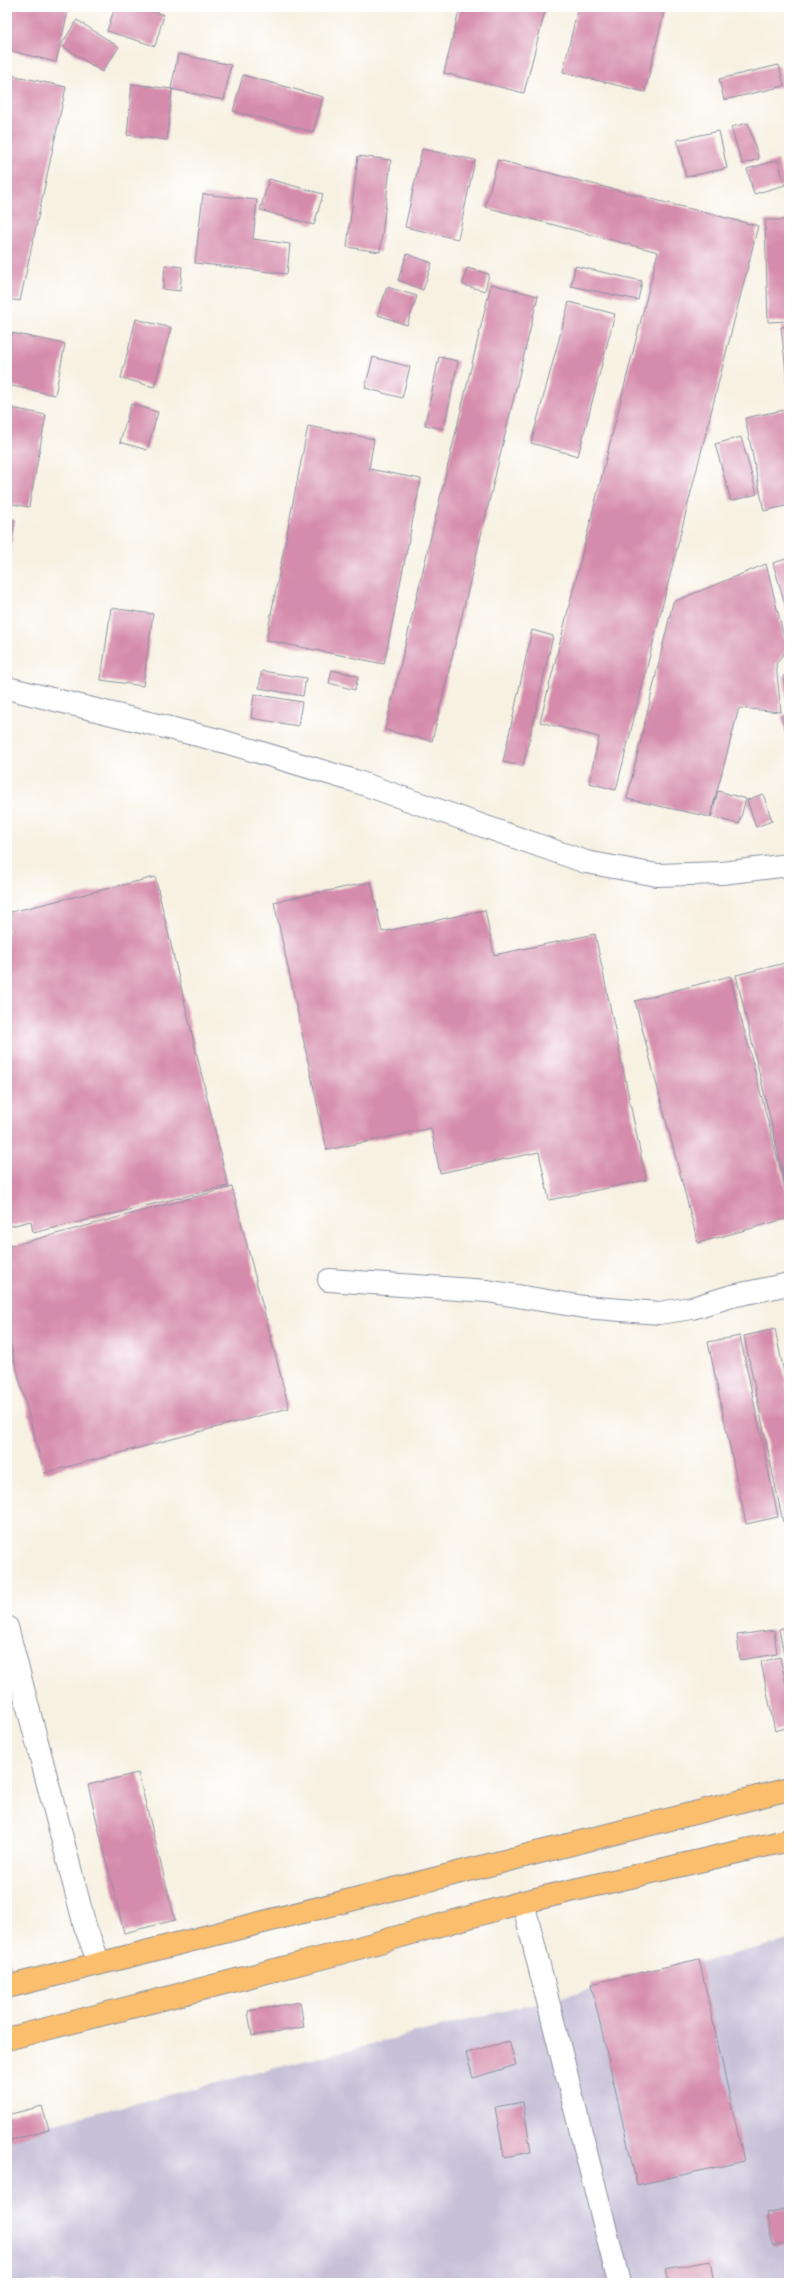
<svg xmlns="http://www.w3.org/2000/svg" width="796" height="2290" viewBox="0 0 796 2290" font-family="'Patrick Hand',sans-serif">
	<rect width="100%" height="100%" fill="#fff"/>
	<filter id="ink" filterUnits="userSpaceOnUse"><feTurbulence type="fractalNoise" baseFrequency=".025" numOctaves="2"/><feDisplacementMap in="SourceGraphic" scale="8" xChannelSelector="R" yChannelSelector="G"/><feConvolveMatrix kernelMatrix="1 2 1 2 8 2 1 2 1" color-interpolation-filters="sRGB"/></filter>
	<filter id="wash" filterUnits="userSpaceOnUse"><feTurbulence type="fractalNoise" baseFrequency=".012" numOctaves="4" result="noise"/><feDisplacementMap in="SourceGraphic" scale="16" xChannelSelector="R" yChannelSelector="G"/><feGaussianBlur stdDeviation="0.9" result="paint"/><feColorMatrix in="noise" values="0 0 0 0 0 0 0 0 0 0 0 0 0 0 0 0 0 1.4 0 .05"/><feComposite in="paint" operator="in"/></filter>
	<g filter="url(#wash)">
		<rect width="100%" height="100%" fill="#f7f1e2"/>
		<path fill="#c7c0d8" d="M 789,1940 L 789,2283 L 7,2283 L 7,2135 Z"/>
		<g id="blocks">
			<path fill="#d58bab" d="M 7,7 L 69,7 L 56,62 L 7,50 Z
				M 115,7 L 139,7 L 164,15 L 155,46 L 107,31 Z
				M 460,7 L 546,7 L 524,93 L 444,73 Z
				M 578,7 L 665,7 L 645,92 L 563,72 Z
				M 77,20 L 119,47 L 102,72 L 61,45 Z
				M 178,54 L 231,65 L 224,100 L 171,89 Z
				M 779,65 L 784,86 L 724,100 L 719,79 Z
				M 7,74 L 66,87 L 20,301 L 7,299 Z
				M 243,75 L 323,97 L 313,132 L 233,111 Z
				M 132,84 L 172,89 L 167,140 L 127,135 Z
				M 748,123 L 759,159 L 742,164 L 731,127 Z
				M 719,131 L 727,168 L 686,177 L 677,140 Z
				M 422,149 L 475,160 L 458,239 L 405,227 Z
				M 358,156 L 391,160 L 380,252 L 347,247 Z
				M 498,160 L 758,226 L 616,790 L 589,783 L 599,737 L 540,722 L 658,252 L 485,207 Z
				M 778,160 L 785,185 L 754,194 L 747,169 Z
				M 269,179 L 323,194 L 314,225 L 260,210 Z
				M 203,194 L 257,200 L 253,239 L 290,244 L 287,274 L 195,263 Z
				M 765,220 L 789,220 L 789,321 L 768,322 Z
				M 407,254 L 432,263 L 423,290 L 398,280 Z
				M 165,265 L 182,267 L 180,291 L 163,289 Z
				M 575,266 L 642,281 L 638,300 L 571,286 Z
				M 467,268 L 489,274 L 485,291 L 463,285 Z
				M 491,284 L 538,296 L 432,741 L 385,730 Z
				M 387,287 L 417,296 L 407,325 L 378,315 Z
				M 569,302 L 615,314 L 578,456 L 531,443 Z
				M 136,319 L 171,328 L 154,387 L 121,378 Z
				M 789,326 L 789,388 L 788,388 L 781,327 Z
				M 7,332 L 65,344 L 55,395 L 7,385 Z
				M 373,357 L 410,367 L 402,398 L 365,388 Z
				M 439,357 L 458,361 L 444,429 L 425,425 Z
				M 131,404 L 158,412 L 147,450 L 120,442 Z
				M 7,407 L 46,415 L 29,507 L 7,503 Z
				M 789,409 L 789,505 L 764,511 L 745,418 Z
				M 308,426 L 374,439 L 369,469 L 421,479 L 384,664 L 266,640 Z
				M 741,437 L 757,494 L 731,501 L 715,444 Z
				M 7,518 L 15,520 L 8,561 L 7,561 Z
				M 789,558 L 789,619 L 773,563 Z
				M 766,564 L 787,649 L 776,664 L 781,712 L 739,708 L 710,817 L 627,799 L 673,602 Z
				M 111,608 L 153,614 L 143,686 L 101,680 Z
				M 532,630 L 553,636 L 523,766 L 503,762 Z
				M 332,670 L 358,676 L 355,690 L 329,683 Z
				M 262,671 L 306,678 L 303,696 L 259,688 Z
				M 789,675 L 789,707 L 788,708 L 783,676 Z
				M 254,694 L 302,702 L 298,726 L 251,718 Z
				M 789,713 L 789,742 L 781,716 Z
				M 718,791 L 746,799 L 739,824 L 711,817 Z
				M 763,794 L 772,821 L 756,827 L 747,800 Z
				M 155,877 L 228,1186 L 33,1233 L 31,1221 L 7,1227 L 7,913 Z
				M 371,882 L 382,932 L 485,910 L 494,955 L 595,934 L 646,1180 L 549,1200 L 539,1152 L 440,1173 L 431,1128 L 327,1150 L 274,902 Z
				M 789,962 L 789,1194 L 788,1194 L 736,975 Z
				M 730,976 L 789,1202 L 789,1218 L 698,1243 L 635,1001 Z
				M 232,1187 L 289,1408 L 44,1473 L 7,1332 L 7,1247 Z
				M 775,1329 L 789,1397 L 789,1520 L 783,1522 L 744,1336 Z
				M 740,1336 L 778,1517 L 746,1524 L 708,1342 Z
				M 789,1626 L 789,1674 L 788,1675 L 779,1629 Z
				M 774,1630 L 777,1654 L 740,1660 L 737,1635 Z
				M 780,1657 L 789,1698 L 789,1727 L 775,1731 L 761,1662 Z
				M 138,1773 L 175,1920 L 124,1933 L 88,1785 Z
				M 7,1953 L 12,1971 L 7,1972 Z
				M 699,1959 L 744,2161 L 637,2185 L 591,1984 Z
				M 300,2002 L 304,2027 L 252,2036 L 248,2011 Z
				M 509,2041 L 516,2065 L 473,2078 L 466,2053 Z
				M 523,2102 L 531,2152 L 504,2157 L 495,2107 Z
				M 42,2106 L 49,2130 L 7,2141 L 7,2115 Z
				M 789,2208 L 789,2242 L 773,2246 L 766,2213 Z
				M 710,2261 L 714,2283 L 668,2283 L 665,2269 Z"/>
		</g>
	</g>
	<g filter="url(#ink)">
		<use href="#blocks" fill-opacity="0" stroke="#8990a0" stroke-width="1"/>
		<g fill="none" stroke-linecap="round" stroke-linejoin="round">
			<defs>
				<path id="minor" d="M 7,688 L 222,741 L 355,781 L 586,862 L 657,875 L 722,873 L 789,865
					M 329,1280 L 487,1291 L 584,1307 L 659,1313 L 692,1308 L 732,1296 L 789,1284
					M 7,1627 L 85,1926 L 99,1963
					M 523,1902 L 619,2283"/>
				<path id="major" d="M 7,1987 L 789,1789
					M 7,2039 L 333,1955 L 523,1902 L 789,1840"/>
			</defs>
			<use href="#minor" stroke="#8990a0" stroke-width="24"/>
			<use href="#major" stroke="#8990a0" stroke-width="24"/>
			<use href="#minor" stroke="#fff" stroke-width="22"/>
			<use href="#major" stroke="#fabe6d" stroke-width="22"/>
		</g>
	</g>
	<rect width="796" height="2290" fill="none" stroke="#fff" stroke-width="24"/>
</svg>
